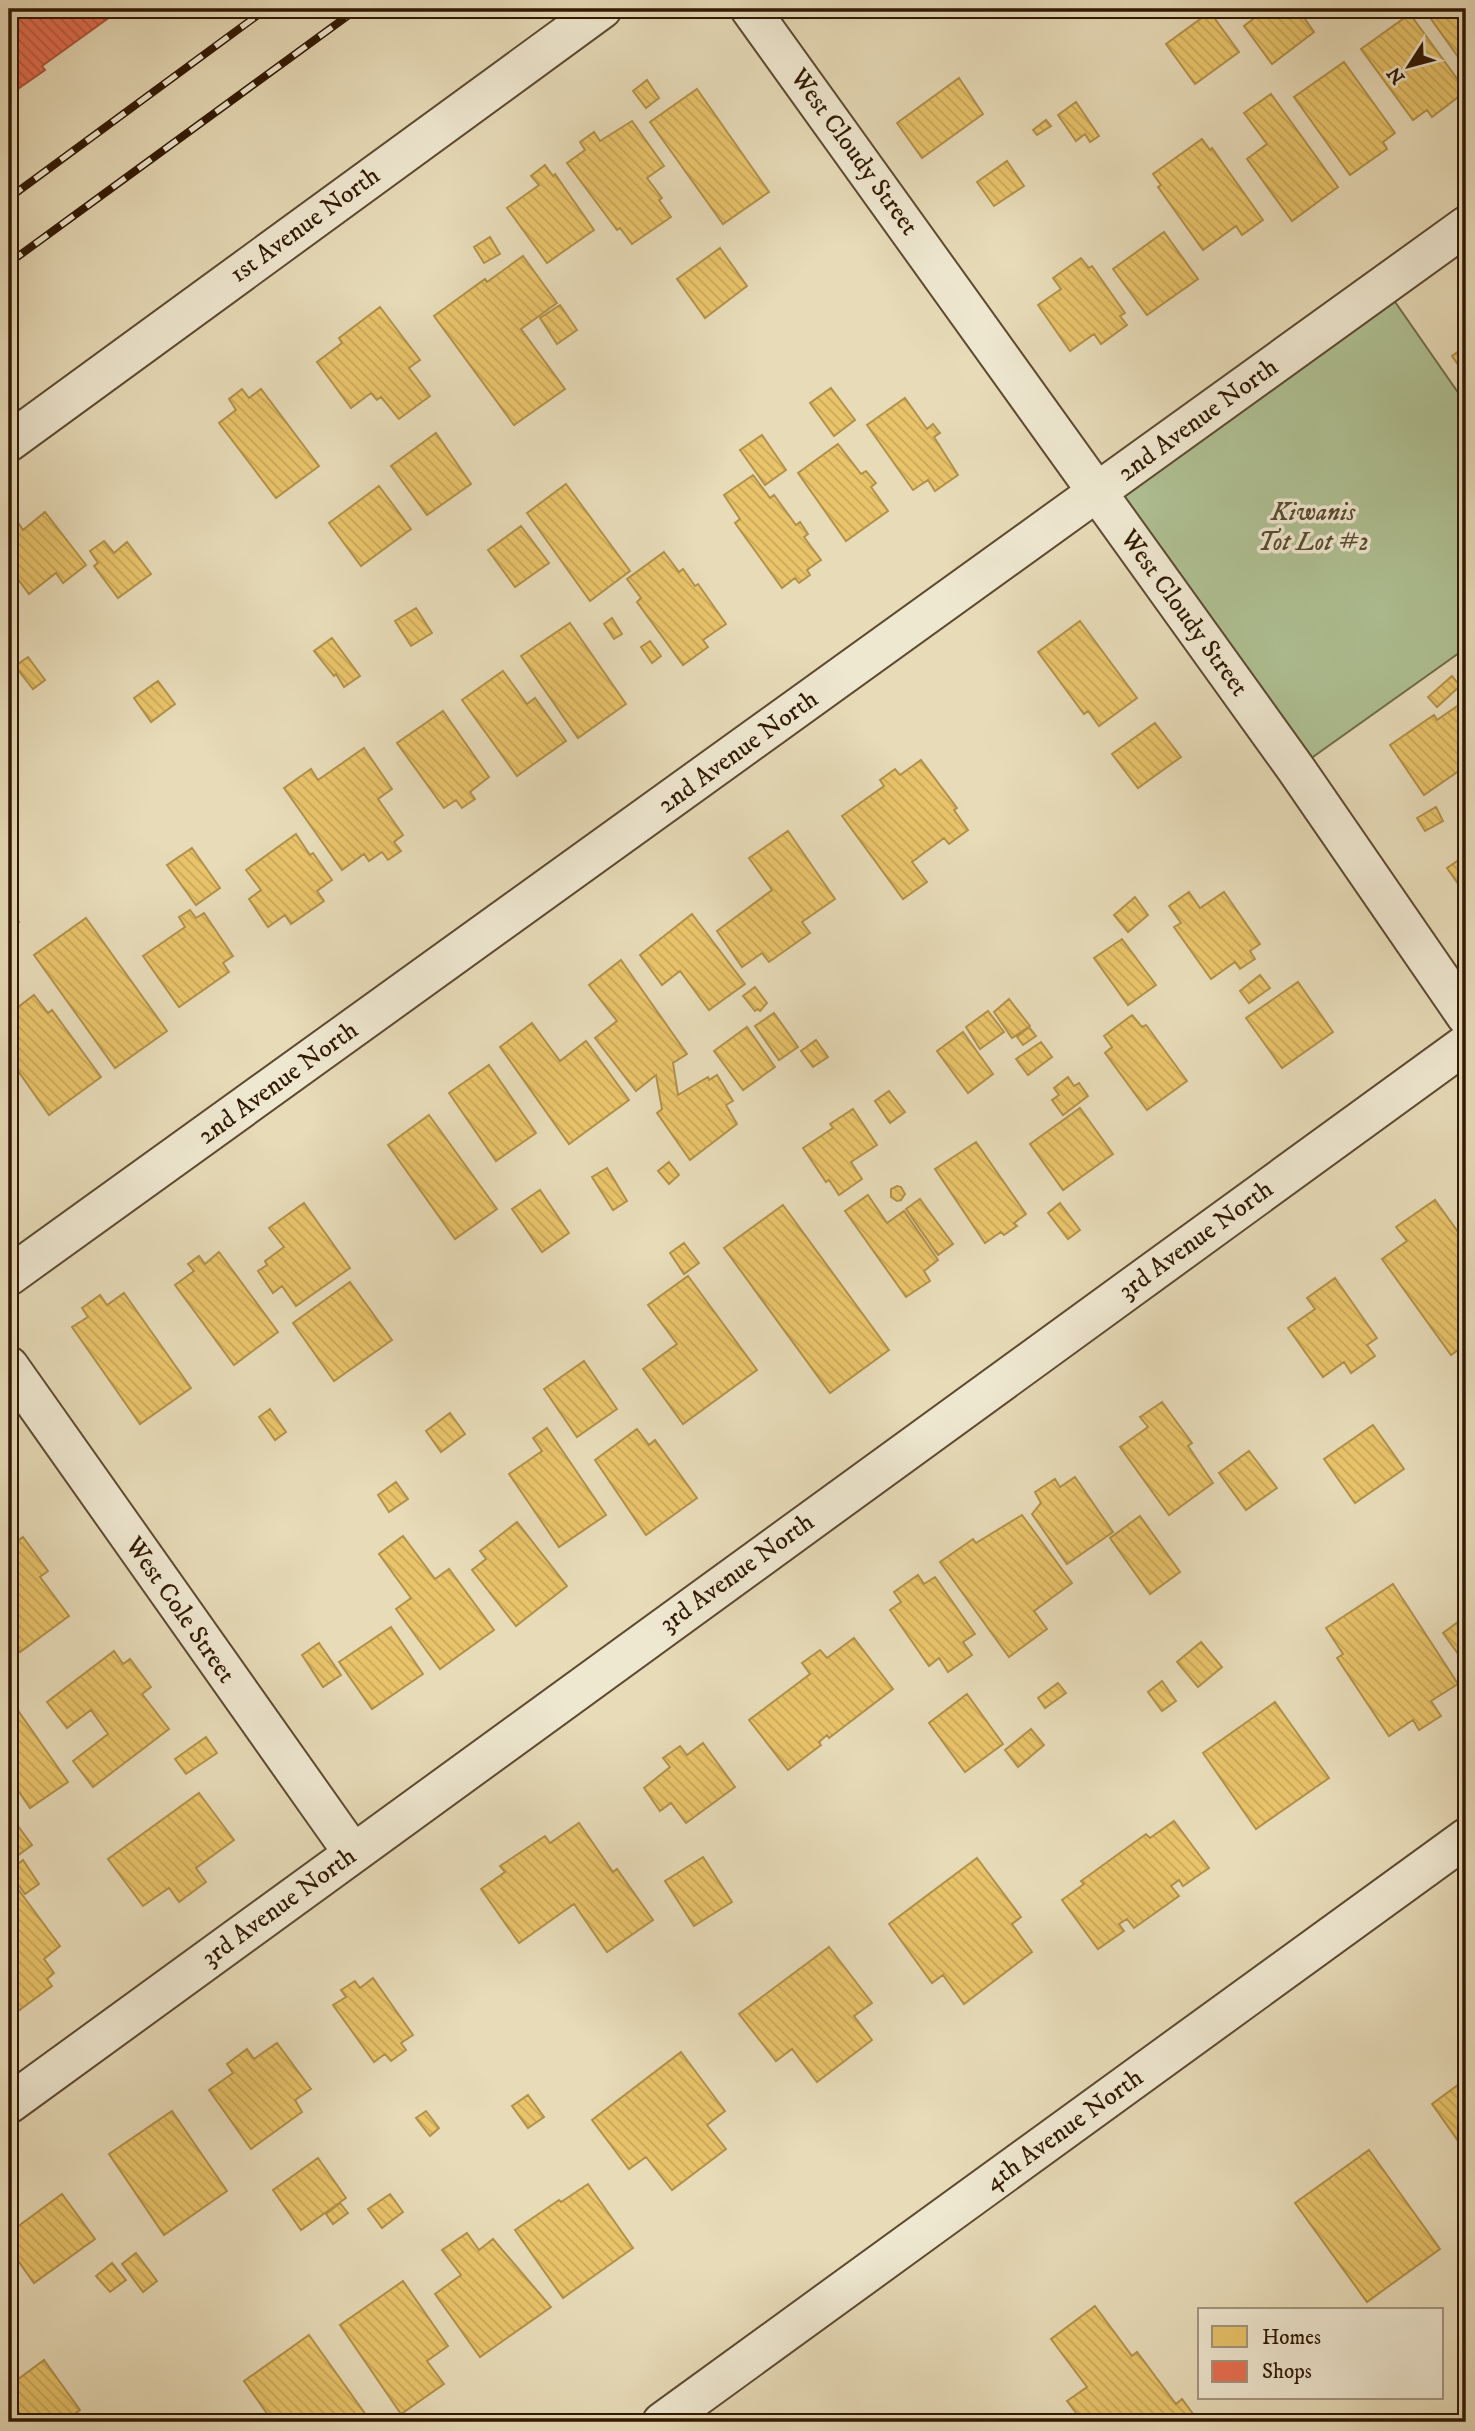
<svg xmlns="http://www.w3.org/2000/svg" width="1475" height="2431" viewBox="0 0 1475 2431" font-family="'IM FELL DW Pica',serif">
	<defs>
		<pattern id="homes-back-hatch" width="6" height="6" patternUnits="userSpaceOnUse" patternTransform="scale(1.75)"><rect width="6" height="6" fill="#e9c46a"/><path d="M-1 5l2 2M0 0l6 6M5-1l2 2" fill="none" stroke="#c8a85a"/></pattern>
		<pattern id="shops-back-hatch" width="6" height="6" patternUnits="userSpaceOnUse" patternTransform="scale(1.75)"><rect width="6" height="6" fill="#e76f51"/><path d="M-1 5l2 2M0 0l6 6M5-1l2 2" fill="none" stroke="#bc5a41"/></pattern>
	</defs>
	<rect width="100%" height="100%" fill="#e7dbb8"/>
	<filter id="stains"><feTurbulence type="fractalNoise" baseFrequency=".00286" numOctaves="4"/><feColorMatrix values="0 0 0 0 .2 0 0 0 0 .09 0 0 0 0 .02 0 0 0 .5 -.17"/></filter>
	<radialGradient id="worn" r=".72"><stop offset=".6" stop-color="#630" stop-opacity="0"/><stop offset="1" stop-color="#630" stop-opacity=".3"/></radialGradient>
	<path fill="#afc194" stroke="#706d4b" stroke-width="2" d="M 1384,286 L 1466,404 L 1466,648 L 1296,769 L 1098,493 Z"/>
	<path fill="url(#homes-back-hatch)" stroke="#b2914b" stroke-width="2" d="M 1266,9 L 1298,9 L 1314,32 L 1272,64 L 1244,26 Z
		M 1428,9 L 1466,9 L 1466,68 L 1426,12 Z
		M 1210,12 L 1239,52 L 1195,84 L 1166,44 Z
		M 1410,14 L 1466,91 L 1432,117 L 1427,110 L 1413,120 L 1361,49 Z
		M 1344,62 L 1395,133 L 1383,142 L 1387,149 L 1350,175 L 1294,97 Z
		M 959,78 L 983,114 L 922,158 L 897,123 Z
		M 647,80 L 659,98 L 646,108 L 633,91 Z
		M 697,89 L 769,192 L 723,224 L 650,122 Z
		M 1271,94 L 1338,187 L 1292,221 L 1247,159 L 1267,144 L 1244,113 Z
		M 1076,102 L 1099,136 L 1090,142 L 1085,134 L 1076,141 L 1058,115 Z
		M 1046,120 L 1051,126 L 1037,135 L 1033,130 Z
		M 632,121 L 664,166 L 647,178 L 662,198 L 659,200 L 671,217 L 632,244 L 620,228 L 617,230 L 567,163 L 585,150 L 580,142 L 594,132 L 600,141 Z
		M 1202,139 L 1210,150 L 1212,148 L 1263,220 L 1242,235 L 1236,226 L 1203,250 L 1158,187 L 1161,185 L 1153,174 Z
		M 1007,161 L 1024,186 L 994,206 L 977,182 Z
		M 545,165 L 553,176 L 555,174 L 594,230 L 547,263 L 507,208 L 539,185 L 531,176 Z
		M 1164,232 L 1198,279 L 1147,315 L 1113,269 Z
		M 490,237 L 500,254 L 484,263 L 474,247 Z
		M 720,248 L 747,286 L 705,318 L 677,279 Z
		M 523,256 L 557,303 L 521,329 L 565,389 L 514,425 L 434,316 L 485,279 L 487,282 Z
		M 1081,258 L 1089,268 L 1092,266 L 1125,313 L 1120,316 L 1127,325 L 1101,344 L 1094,334 L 1070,351 L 1038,305 L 1061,289 L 1053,278 Z
		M 560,305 L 577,330 L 557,344 L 540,318 Z
		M 380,307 L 420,360 L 409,368 L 430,396 L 399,419 L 381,397 L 377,400 L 371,393 L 351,408 L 317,362 L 342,343 L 339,338 Z
		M 1466,346 L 1466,376 L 1452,356 Z
		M 831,388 L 855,420 L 834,436 L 810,403 Z
		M 242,389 L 249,398 L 261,389 L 319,466 L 276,498 L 219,423 L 236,410 L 229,399 Z
		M 905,398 L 927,429 L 933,424 L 940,433 L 934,437 L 958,475 L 935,491 L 928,480 L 913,490 L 867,425 Z
		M 436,433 L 471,484 L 427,515 L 391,466 Z
		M 762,435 L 786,470 L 765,485 L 740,450 Z
		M 838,444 L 861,474 L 866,471 L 876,483 L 871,487 L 888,511 L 846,541 L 798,473 Z
		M 753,475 L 770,498 L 774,495 L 796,525 L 800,522 L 808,534 L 804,537 L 821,560 L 807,570 L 810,575 L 799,583 L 795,578 L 782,588 L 735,523 L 740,519 L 724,495 Z
		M 566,484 L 630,571 L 590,601 L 527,513 Z
		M 379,486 L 411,529 L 361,566 L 329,523 Z
		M 45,512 L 86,565 L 63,583 L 56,573 L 29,594 L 9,567 L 9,527 L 17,521 L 23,530 Z
		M 521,526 L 549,563 L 515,587 L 488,550 Z
		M 104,541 L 114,553 L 127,542 L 151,574 L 118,598 L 94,566 L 98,563 L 90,551 Z
		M 664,552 L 679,572 L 683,569 L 695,586 L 698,584 L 726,624 L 703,640 L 708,647 L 683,665 L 637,602 L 641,598 L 627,579 Z
		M 416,608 L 432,633 L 411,646 L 395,621 Z
		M 612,618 L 622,634 L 614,639 L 604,624 Z
		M 1080,621 L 1137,698 L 1099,726 L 1088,711 L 1084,714 L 1038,652 Z
		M 570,623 L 626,704 L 578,738 L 521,656 Z
		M 332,638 L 360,676 L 344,687 L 336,674 L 334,676 L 314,651 Z
		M 650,641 L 661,656 L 652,663 L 641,647 Z
		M 28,657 L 45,680 L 33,689 L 15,666 Z
		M 503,671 L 527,704 L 535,698 L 566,741 L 517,776 L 462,700 Z
		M 1452,676 L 1460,686 L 1437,707 L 1428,697 Z
		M 158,681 L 175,704 L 151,722 L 134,698 Z
		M 1466,700 L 1466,766 L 1424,795 L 1390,745 L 1434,715 L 1437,720 Z
		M 443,711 L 489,777 L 470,792 L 475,799 L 462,808 L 456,800 L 444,808 L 397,743 Z
		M 1155,723 L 1181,757 L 1138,788 L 1112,754 Z
		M 364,748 L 392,789 L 378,799 L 403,835 L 394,842 L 401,851 L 388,860 L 382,852 L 369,861 L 364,854 L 342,870 L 284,788 L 311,769 L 318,780 Z
		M 921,760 L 957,808 L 954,810 L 968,830 L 949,844 L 944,838 L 912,862 L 927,882 L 903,899 L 842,816 L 884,786 L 880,780 L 895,769 L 900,775 Z
		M 1436,807 L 1443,821 L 1425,831 L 1417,818 Z
		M 788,831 L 835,899 L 802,922 L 810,933 L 769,962 L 762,953 L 742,967 L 717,931 L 772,890 L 749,858 Z
		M 296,834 L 310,855 L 313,853 L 332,880 L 317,891 L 324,901 L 291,924 L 285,915 L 268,927 L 249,899 L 261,890 L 246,870 Z
		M 192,848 L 220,888 L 196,905 L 167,865 Z
		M 1466,855 L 1466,895 L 1447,868 Z
		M 1189,892 L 1200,908 L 1224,892 L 1260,944 L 1250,951 L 1255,959 L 1240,969 L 1235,962 L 1211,979 L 1174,927 L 1181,923 L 1169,906 Z
		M 1135,897 L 1148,915 L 1128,932 L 1114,915 Z
		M 9,907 L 19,922 L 9,929 Z
		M 190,910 L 196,918 L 204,913 L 233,956 L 223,963 L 229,972 L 179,1007 L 143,956 L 185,927 L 179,917 Z
		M 692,914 L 745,984 L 709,1010 L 680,971 L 662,985 L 640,955 Z
		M 86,918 L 167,1031 L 115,1068 L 34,955 Z
		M 1122,939 L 1156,985 L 1128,1005 L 1094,958 Z
		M 621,960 L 687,1054 L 673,1063 L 678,1095 L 708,1077 L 709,1080 L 717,1075 L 733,1101 L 726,1105 L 737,1124 L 690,1160 L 657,1113 L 662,1109 L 656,1075 L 636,1091 L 595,1038 L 617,1021 L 589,985 Z
		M 1260,975 L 1270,988 L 1249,1003 L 1240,991 Z
		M 1298,982 L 1333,1032 L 1282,1068 L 1246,1018 Z
		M 755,987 L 767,1003 L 760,1011 L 758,1009 L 755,1011 L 743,996 Z
		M 34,995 L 48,1013 L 52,1010 L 101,1077 L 49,1115 L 9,1058 L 9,1014 Z
		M 1009,999 L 1030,1026 L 1012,1038 L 994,1012 Z
		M 988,1011 L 1004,1032 L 980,1049 L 966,1027 Z
		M 774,1013 L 798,1047 L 779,1060 L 755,1026 Z
		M 1132,1015 L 1142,1027 L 1146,1025 L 1187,1081 L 1147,1110 L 1105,1053 L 1112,1047 L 1104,1036 Z
		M 532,1023 L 560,1061 L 586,1041 L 629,1100 L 569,1144 L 500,1047 Z
		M 747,1027 L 775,1067 L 743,1090 L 714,1051 Z
		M 1029,1027 L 1036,1036 L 1023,1045 L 1017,1037 Z
		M 963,1032 L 993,1074 L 968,1093 L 937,1051 Z
		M 816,1040 L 828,1057 L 813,1067 L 801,1051 Z
		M 1041,1042 L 1052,1057 L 1028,1075 L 1016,1059 Z
		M 489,1065 L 536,1133 L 496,1161 L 449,1093 Z
		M 1068,1077 L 1074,1086 L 1079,1083 L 1088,1096 L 1063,1115 L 1052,1100 L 1059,1095 L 1054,1088 Z
		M 889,1091 L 905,1112 L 890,1123 L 875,1101 Z
		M 1080,1108 L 1113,1154 L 1063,1190 L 1030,1144 Z
		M 853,1109 L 877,1145 L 851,1162 L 862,1179 L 839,1195 L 829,1180 L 826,1182 L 803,1148 L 833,1128 L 830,1124 Z
		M 429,1115 L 497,1209 L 455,1239 L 388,1145 Z
		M 976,1142 L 1026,1214 L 1014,1223 L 1017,1226 L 1004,1235 L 1001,1232 L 985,1243 L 935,1169 Z
		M 669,1162 L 679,1175 L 669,1184 L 658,1171 Z
		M 607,1168 L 627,1201 L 613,1210 L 592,1177 Z
		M 897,1186 L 901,1187 L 905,1194 L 901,1200 L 897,1201 L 891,1197 L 891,1189 Z
		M 540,1190 L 569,1233 L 542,1252 L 512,1209 Z
		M 868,1195 L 887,1223 L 904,1211 L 938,1260 L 924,1271 L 930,1281 L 906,1297 L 845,1211 Z
		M 920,1199 L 953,1244 L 938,1255 L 906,1209 Z
		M 1435,1200 L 1466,1243 L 1466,1344 L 1451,1355 L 1382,1259 L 1407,1241 L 1396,1227 Z
		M 304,1203 L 350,1268 L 296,1306 L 282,1286 L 273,1293 L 258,1271 L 267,1265 L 265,1261 L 284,1247 L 269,1228 Z
		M 1060,1203 L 1080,1230 L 1068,1239 L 1048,1213 Z
		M 783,1205 L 889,1350 L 830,1393 L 724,1248 Z
		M 684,1243 L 699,1263 L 684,1274 L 670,1253 Z
		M 219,1252 L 278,1332 L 234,1365 L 175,1285 L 194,1271 L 188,1264 L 199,1256 L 205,1264 Z
		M 688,1276 L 757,1370 L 683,1424 L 643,1369 L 677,1344 L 648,1305 Z
		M 1335,1278 L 1377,1338 L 1367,1345 L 1375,1356 L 1351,1373 L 1344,1362 L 1323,1377 L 1288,1328 L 1315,1309 L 1307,1298 Z
		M 350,1282 L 392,1340 L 334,1381 L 293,1323 Z
		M 124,1293 L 191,1388 L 140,1424 L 72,1327 L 88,1317 L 82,1308 L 100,1295 L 107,1305 Z
		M 584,1361 L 617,1409 L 577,1437 L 544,1389 Z
		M 1162,1402 L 1192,1443 L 1188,1446 L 1213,1483 L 1169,1515 L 1120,1447 L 1148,1427 L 1140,1417 Z
		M 270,1409 L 286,1432 L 275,1440 L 259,1417 Z
		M 450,1413 L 465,1434 L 441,1452 L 426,1431 Z
		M 1373,1425 L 1404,1469 L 1355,1503 L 1324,1459 Z
		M 547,1428 L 606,1515 L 559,1547 L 509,1474 L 542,1451 L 533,1438 Z
		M 637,1429 L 649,1445 L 655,1440 L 697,1498 L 646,1535 L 595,1460 Z
		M 1249,1451 L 1277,1488 L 1246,1510 L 1219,1473 Z
		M 1075,1477 L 1113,1532 L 1067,1564 L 1032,1514 L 1041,1503 L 1035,1492 L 1055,1479 L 1060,1487 Z
		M 396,1482 L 408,1499 L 389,1512 L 378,1495 Z
		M 1022,1515 L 1072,1583 L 1034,1611 L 1047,1629 L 1009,1657 L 940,1562 L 973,1539 L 976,1543 Z
		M 1140,1516 L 1180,1572 L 1150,1594 L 1110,1538 Z
		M 517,1522 L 567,1586 L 516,1626 L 472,1570 L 486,1559 L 480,1551 Z
		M 403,1536 L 435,1579 L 449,1569 L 494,1630 L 440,1669 L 396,1609 L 411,1598 L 379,1554 Z
		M 23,1537 L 48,1571 L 40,1577 L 69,1616 L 20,1652 L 9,1636 L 9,1543 L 11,1546 Z
		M 918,1575 L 924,1584 L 935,1577 L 975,1634 L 963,1642 L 972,1655 L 948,1672 L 939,1658 L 929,1666 L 890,1610 L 901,1602 L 894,1592 Z
		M 1393,1584 L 1458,1684 L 1431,1701 L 1441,1716 L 1419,1730 L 1413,1720 L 1389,1736 L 1337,1658 L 1343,1654 L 1326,1628 Z
		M 1466,1616 L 1466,1665 L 1443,1633 Z
		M 391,1627 L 423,1674 L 372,1709 L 339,1662 Z
		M 854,1638 L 893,1689 L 829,1738 L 827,1735 L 819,1742 L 821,1745 L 788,1770 L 749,1720 L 810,1674 L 802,1663 L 820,1650 L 827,1658 Z
		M 1201,1642 L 1222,1667 L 1198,1687 L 1177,1662 Z
		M 319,1643 L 341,1675 L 323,1687 L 302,1655 Z
		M 114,1651 L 123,1664 L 130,1659 L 151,1687 L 142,1694 L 169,1729 L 93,1787 L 73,1761 L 108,1734 L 91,1710 L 67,1728 L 47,1702 Z
		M 1162,1681 L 1176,1701 L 1162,1711 L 1148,1692 Z
		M 1058,1683 L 1066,1693 L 1045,1708 L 1038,1698 Z
		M 967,1694 L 1003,1744 L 965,1772 L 929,1723 Z
		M 1275,1702 L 1329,1778 L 1256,1829 L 1203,1753 Z
		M 17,1709 L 68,1782 L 30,1808 L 9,1777 L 9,1715 Z
		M 1031,1729 L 1044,1745 L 1018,1767 L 1005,1750 Z
		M 206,1737 L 217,1753 L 186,1774 L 175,1759 Z
		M 703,1743 L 735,1787 L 686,1823 L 671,1803 L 660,1811 L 644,1788 L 670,1767 L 663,1758 L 680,1746 L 687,1755 Z
		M 199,1793 L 234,1840 L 196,1868 L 206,1882 L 179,1902 L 169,1888 L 143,1906 L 108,1859 Z
		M 9,1814 L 32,1845 L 9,1862 Z
		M 1174,1821 L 1209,1868 L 1183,1886 L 1179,1880 L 1171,1886 L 1179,1896 L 1134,1928 L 1127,1919 L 1119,1924 L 1124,1931 L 1098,1949 L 1062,1900 L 1084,1884 L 1081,1881 L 1146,1834 L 1150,1838 Z
		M 579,1823 L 613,1872 L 617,1869 L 653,1920 L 607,1952 L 574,1904 L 519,1943 L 481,1889 L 505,1872 L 500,1866 L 545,1836 L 550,1843 Z
		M 703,1857 L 732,1902 L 694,1926 L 665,1881 Z
		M 977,1858 L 1021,1917 L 1012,1924 L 1032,1952 L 964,2004 L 943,1975 L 932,1983 L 889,1924 Z
		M 23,1860 L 39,1884 L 25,1894 L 9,1871 Z
		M 15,1885 L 60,1946 L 44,1959 L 54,1973 L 47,1979 L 52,1986 L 14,2014 L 9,2007 L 9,1889 Z
		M 829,1947 L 872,2003 L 854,2016 L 872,2040 L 817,2082 L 792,2049 L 776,2061 L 739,2014 Z
		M 373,1978 L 413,2035 L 401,2043 L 406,2050 L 391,2061 L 385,2054 L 374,2062 L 333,2005 L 346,1997 L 341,1990 L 355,1981 L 360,1988 Z
		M 277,2043 L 311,2089 L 295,2100 L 302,2112 L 251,2149 L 209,2090 L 233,2073 L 227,2064 L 247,2049 L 254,2059 Z
		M 681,2052 L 725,2111 L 707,2125 L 726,2149 L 672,2190 L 646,2157 L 629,2169 L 592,2120 Z
		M 1466,2079 L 1466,2152 L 1432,2104 Z
		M 528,2095 L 544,2117 L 528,2128 L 512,2106 Z
		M 172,2111 L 227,2191 L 164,2235 L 109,2154 Z
		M 426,2111 L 439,2128 L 430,2136 L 416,2118 Z
		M 1369,2150 L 1440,2249 L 1367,2302 L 1295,2203 Z
		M 318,2158 L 346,2198 L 301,2230 L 273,2190 Z
		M 588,2184 L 633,2248 L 563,2298 L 515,2230 L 559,2200 L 561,2202 Z
		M 62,2194 L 95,2239 L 34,2283 L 9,2248 L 9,2233 Z
		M 390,2194 L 403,2212 L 382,2228 L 368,2209 Z
		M 340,2203 L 348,2213 L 333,2224 L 326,2214 Z
		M 467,2233 L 479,2250 L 493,2239 L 551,2307 L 480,2357 L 435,2294 L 461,2275 L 442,2250 Z
		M 136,2253 L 157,2281 L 143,2292 L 122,2264 Z
		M 112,2263 L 126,2280 L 110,2292 L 96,2276 Z
		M 403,2281 L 448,2346 L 427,2361 L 444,2384 L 401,2414 L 340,2325 Z
		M 1095,2306 L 1132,2356 L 1137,2352 L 1176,2404 L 1182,2399 L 1199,2422 L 1083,2422 L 1067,2401 L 1087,2387 L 1051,2339 Z
		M 309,2335 L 371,2422 L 273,2422 L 244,2381 Z
		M 44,2360 L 80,2410 L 64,2422 L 26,2422 L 9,2398 L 9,2386 Z
		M 1466,2411 L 1466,2422 L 1454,2422 L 1453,2421 Z"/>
	<path fill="url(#shops-back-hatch)" stroke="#b05539" stroke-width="2" d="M 9,9 L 121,9 L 42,66 L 45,70 L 9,95 Z"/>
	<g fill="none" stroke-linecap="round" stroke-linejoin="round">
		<defs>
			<path id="minor" d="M 750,9 L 1296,769 L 1466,1016
				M 9,442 L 602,9
				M 9,1276 L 1466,226
				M 9,1366 L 353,1853
				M 9,2104 L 1466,1044
				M 662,2422 L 1466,1838"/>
		</defs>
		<use href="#minor" stroke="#5e4a30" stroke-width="42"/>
		<use href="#minor" stroke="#efe8d1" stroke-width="38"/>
		<defs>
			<path id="rail" d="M 9,198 L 266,9
				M 9,263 L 357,9"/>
		</defs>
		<use href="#rail" stroke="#311902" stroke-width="8"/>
		<use href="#rail" stroke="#efe8d1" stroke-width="5" stroke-dasharray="16" stroke-linecap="butt"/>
	</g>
	<g text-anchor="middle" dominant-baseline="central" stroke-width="7" stroke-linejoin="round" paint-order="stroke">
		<g font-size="26" fill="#311902" stroke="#efe8d1">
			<text transform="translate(854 152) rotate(54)">West Cloudy Street</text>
			<text transform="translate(305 225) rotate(-36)">1st Avenue North</text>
			<text transform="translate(1198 420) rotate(-36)">2nd Avenue North</text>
			<text transform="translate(1184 613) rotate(54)">West Cloudy Street</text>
			<text transform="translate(738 752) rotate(-36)">2nd Avenue North</text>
			<text transform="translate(278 1083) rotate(-36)">2nd Avenue North</text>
			<text transform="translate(1196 1240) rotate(-36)">3rd Avenue North</text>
			<text transform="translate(737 1573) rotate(-36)">3rd Avenue North</text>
			<text transform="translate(180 1610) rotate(55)">West Cole Street</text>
			<text transform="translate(279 1907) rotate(-36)">3rd Avenue North</text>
			<text transform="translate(1064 2130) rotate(-36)">4th Avenue North</text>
		</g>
		<g font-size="26" font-style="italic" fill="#574b2e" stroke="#efe8d1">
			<text x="1313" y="512">Kiwanis<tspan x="1313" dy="30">Tot Lot #2</tspan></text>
		</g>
	</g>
	<rect width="1475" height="2431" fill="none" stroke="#e7dbb8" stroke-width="35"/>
	<rect x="10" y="10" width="1454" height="2410" fill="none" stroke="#311902" stroke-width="3.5"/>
	<rect x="18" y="18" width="1440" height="2396" fill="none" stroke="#311902" stroke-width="2"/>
	<rect x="1198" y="2308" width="245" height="91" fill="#efe8d1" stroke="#a3957e" stroke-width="2"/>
	<rect x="1212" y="2326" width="35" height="21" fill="#e9c46a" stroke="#a3957e" stroke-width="2"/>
	<text x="1262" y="2344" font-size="21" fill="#311902">Homes</text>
	<rect x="1212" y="2361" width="35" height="21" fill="#e76f51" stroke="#a3957e" stroke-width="2"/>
	<text x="1262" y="2378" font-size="21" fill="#311902">Shops</text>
	<g transform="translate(1409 66) rotate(234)" stroke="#efe8d1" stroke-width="5" paint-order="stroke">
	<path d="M0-5L12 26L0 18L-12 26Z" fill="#311902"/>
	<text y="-10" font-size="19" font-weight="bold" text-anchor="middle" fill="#311902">N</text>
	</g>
	<rect width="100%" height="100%" filter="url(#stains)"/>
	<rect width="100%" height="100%" fill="url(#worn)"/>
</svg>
